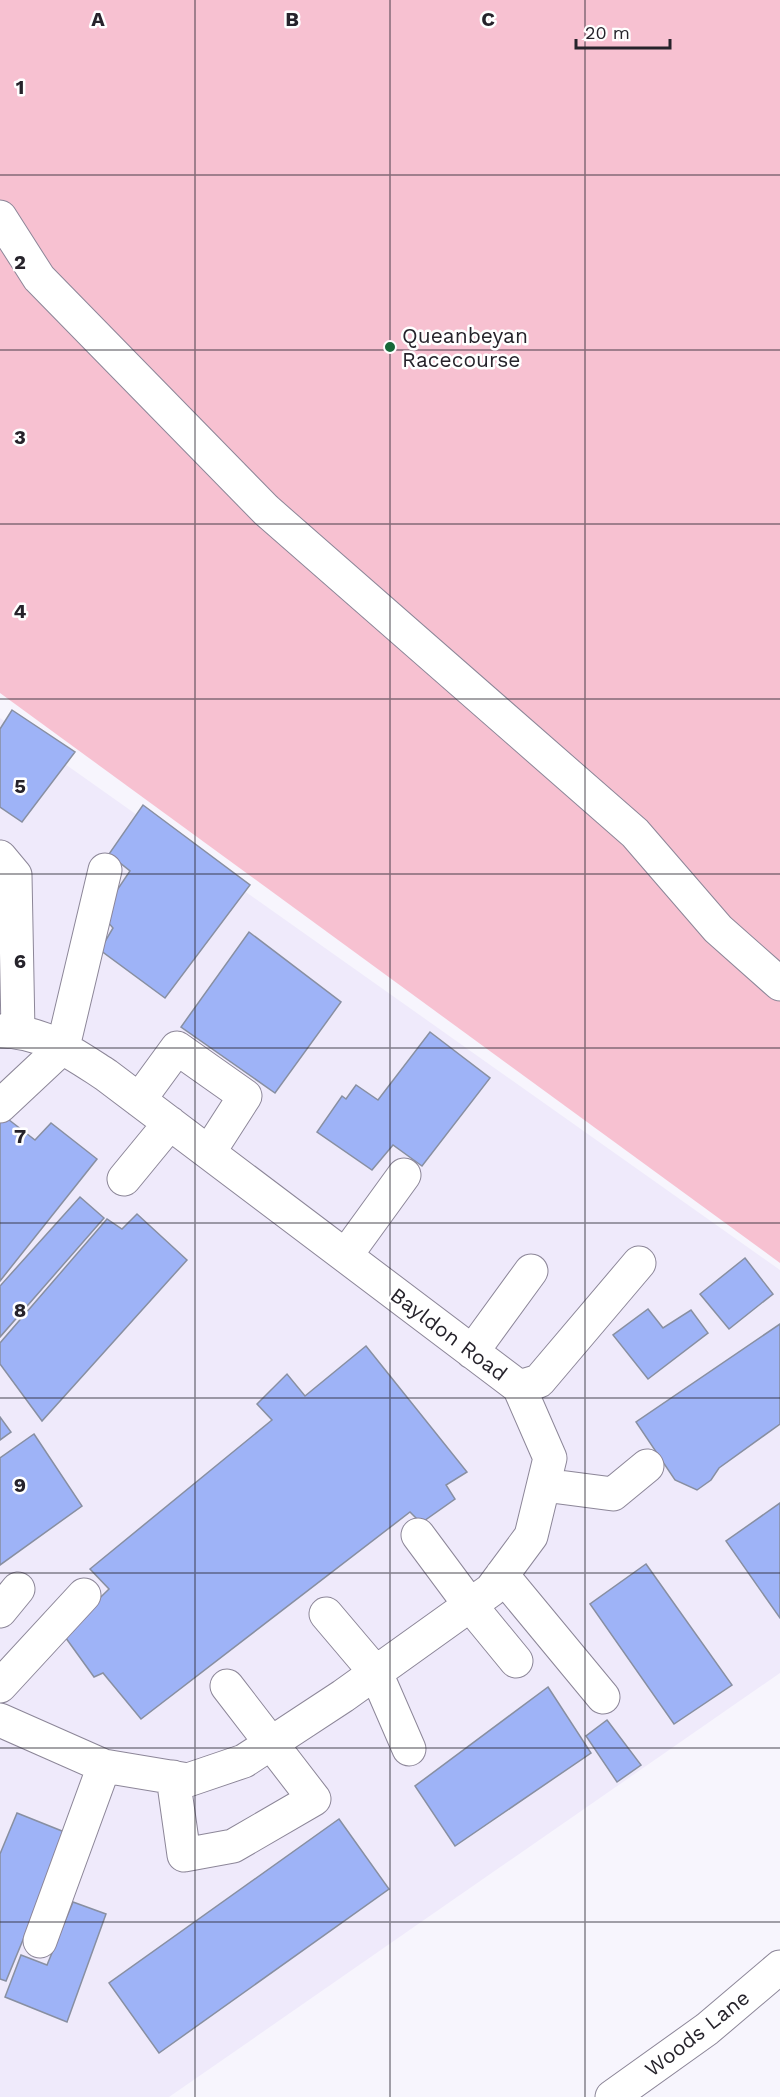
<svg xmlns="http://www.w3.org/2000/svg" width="780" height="2097" viewBox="0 0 780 2097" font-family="'Work Sans',sans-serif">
	<rect width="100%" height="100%" fill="#f7f5fd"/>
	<path fill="#efeafb" d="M 0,718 L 780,1270 L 780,1673 L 169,2097 L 0,2097 Z"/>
	<path fill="#f7c1d1" d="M 0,0 L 780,0 L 780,1263 L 0,693 Z"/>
	<path fill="#9eb3f7" stroke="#888fa1" stroke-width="1.5" d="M 12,710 L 75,752 L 22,822 L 0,807 L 0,729 Z
		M 143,805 L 250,885 L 165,998 L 100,950 L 113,928 L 101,914 L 130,871 L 109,854 Z
		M 249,932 L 341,1002 L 275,1093 L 181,1027 Z
		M 430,1032 L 490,1078 L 422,1166 L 393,1145 L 372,1170 L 317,1132 L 342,1096 L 346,1099 L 356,1085 L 378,1100 Z
		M 4,1116 L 35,1140 L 51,1123 L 97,1159 L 0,1281 L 0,1122 Z
		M 80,1197 L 104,1218 L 0,1337 L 0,1286 Z
		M 137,1214 L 187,1260 L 42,1421 L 0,1364 L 0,1343 L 107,1219 L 122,1229 Z
		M 745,1258 L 773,1294 L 729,1329 L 700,1294 Z
		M 648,1309 L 663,1328 L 691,1310 L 708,1333 L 648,1379 L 613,1335 Z
		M 780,1324 L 780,1424 L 719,1468 L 711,1480 L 697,1490 L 675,1480 L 636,1422 Z
		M 366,1346 L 467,1472 L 446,1485 L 455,1499 L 421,1523 L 410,1512 L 141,1719 L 103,1673 L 94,1677 L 63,1634 L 109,1589 L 90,1569 L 272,1420 L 257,1404 L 287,1374 L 305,1396 Z
		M 0,1417 L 11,1432 L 0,1440 Z
		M 34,1434 L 82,1506 L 0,1565 L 0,1458 Z
		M 780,1503 L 780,1618 L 726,1541 Z
		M 646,1564 L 732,1685 L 674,1724 L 590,1604 Z
		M 548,1687 L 591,1753 L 455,1846 L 415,1786 Z
		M 607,1720 L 641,1765 L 617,1782 L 586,1736 Z
		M 17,1813 L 67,1833 L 6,1981 L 0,1979 L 0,1854 Z
		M 339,1819 L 389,1889 L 159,2053 L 109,1983 Z
		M 73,1902 L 106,1914 L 67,2022 L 5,1997 L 21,1955 L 47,1965 Z"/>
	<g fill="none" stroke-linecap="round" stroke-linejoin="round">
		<defs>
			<path id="minor" d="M 0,217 L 39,278 L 266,510 L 635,833 L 718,929 L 780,984
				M 0,857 L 15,875 L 18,1031
				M 0,1031 C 43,1031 72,1053 106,1075 L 519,1387 L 550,1458 L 531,1536 L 491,1590 L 343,1696 L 244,1761 L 188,1780 L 104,1766 L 0,1720
				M 139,1100 L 177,1048 L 245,1096 L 209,1152
				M 0,1106 L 63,1047 L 105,870
				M 124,1179 L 170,1123
				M 346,1255 L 404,1175
				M 472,1352 L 531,1271
				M 519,1387 L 539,1381 L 639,1263
				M 544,1485 L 613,1494 L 647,1466
				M 418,1535 L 470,1605 L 516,1661
				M 502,1575 L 603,1697
				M 0,1611 L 18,1589
				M 326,1614 L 376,1673 L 409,1749
				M 0,1686 L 84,1595
				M 173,1777 L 184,1855 L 233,1846 L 314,1799 L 227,1686
				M 40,1941 L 104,1766
				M 612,2097 L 707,2029 L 780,1967"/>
		</defs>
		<use href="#minor" stroke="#8c8698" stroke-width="35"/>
		<use href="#minor" stroke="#fff" stroke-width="33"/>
	</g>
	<path fill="none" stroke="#26232b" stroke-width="1.5" stroke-opacity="0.55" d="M 195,0 L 195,2097M 390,0 L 390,2097M 585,0 L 585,2097M 0,175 L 780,175M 0,350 L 780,350M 0,524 L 780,524M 0,699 L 780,699M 0,874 L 780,874M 0,1048 L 780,1048M 0,1223 L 780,1223M 0,1398 L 780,1398M 0,1573 L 780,1573M 0,1748 L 780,1748M 0,1922 L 780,1922"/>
	<circle fill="#176838" stroke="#fff" stroke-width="2" cx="390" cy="347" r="6"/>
	<g text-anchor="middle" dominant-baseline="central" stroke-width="5" stroke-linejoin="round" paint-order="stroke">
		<g font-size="21" fill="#26232b" stroke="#fff" text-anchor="start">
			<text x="402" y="335">Queanbeyan<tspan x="402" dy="24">Racecourse</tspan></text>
		</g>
		<g font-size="21" fill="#26232b" stroke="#fff">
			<text transform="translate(449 1334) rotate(37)">Bayldon Road</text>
			<text transform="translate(697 2033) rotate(-38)">Woods Lane</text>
		</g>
	</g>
	<g font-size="20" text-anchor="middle" font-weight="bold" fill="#26232b" stroke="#fff" stroke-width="5" stroke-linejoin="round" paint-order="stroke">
		<text x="98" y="26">A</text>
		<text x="292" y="26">B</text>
		<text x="488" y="26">C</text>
		<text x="20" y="94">1</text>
		<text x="20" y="269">2</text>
		<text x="20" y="444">3</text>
		<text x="20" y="618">4</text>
		<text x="20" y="793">5</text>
		<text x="20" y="968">6</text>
		<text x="20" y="1143">7</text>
		<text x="20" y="1317">8</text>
		<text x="20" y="1492">9</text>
	</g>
	<path d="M576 39v9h94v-9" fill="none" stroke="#26232b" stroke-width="3"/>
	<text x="585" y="39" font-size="18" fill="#26232b" stroke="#ffffff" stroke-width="4.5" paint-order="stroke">20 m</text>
</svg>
